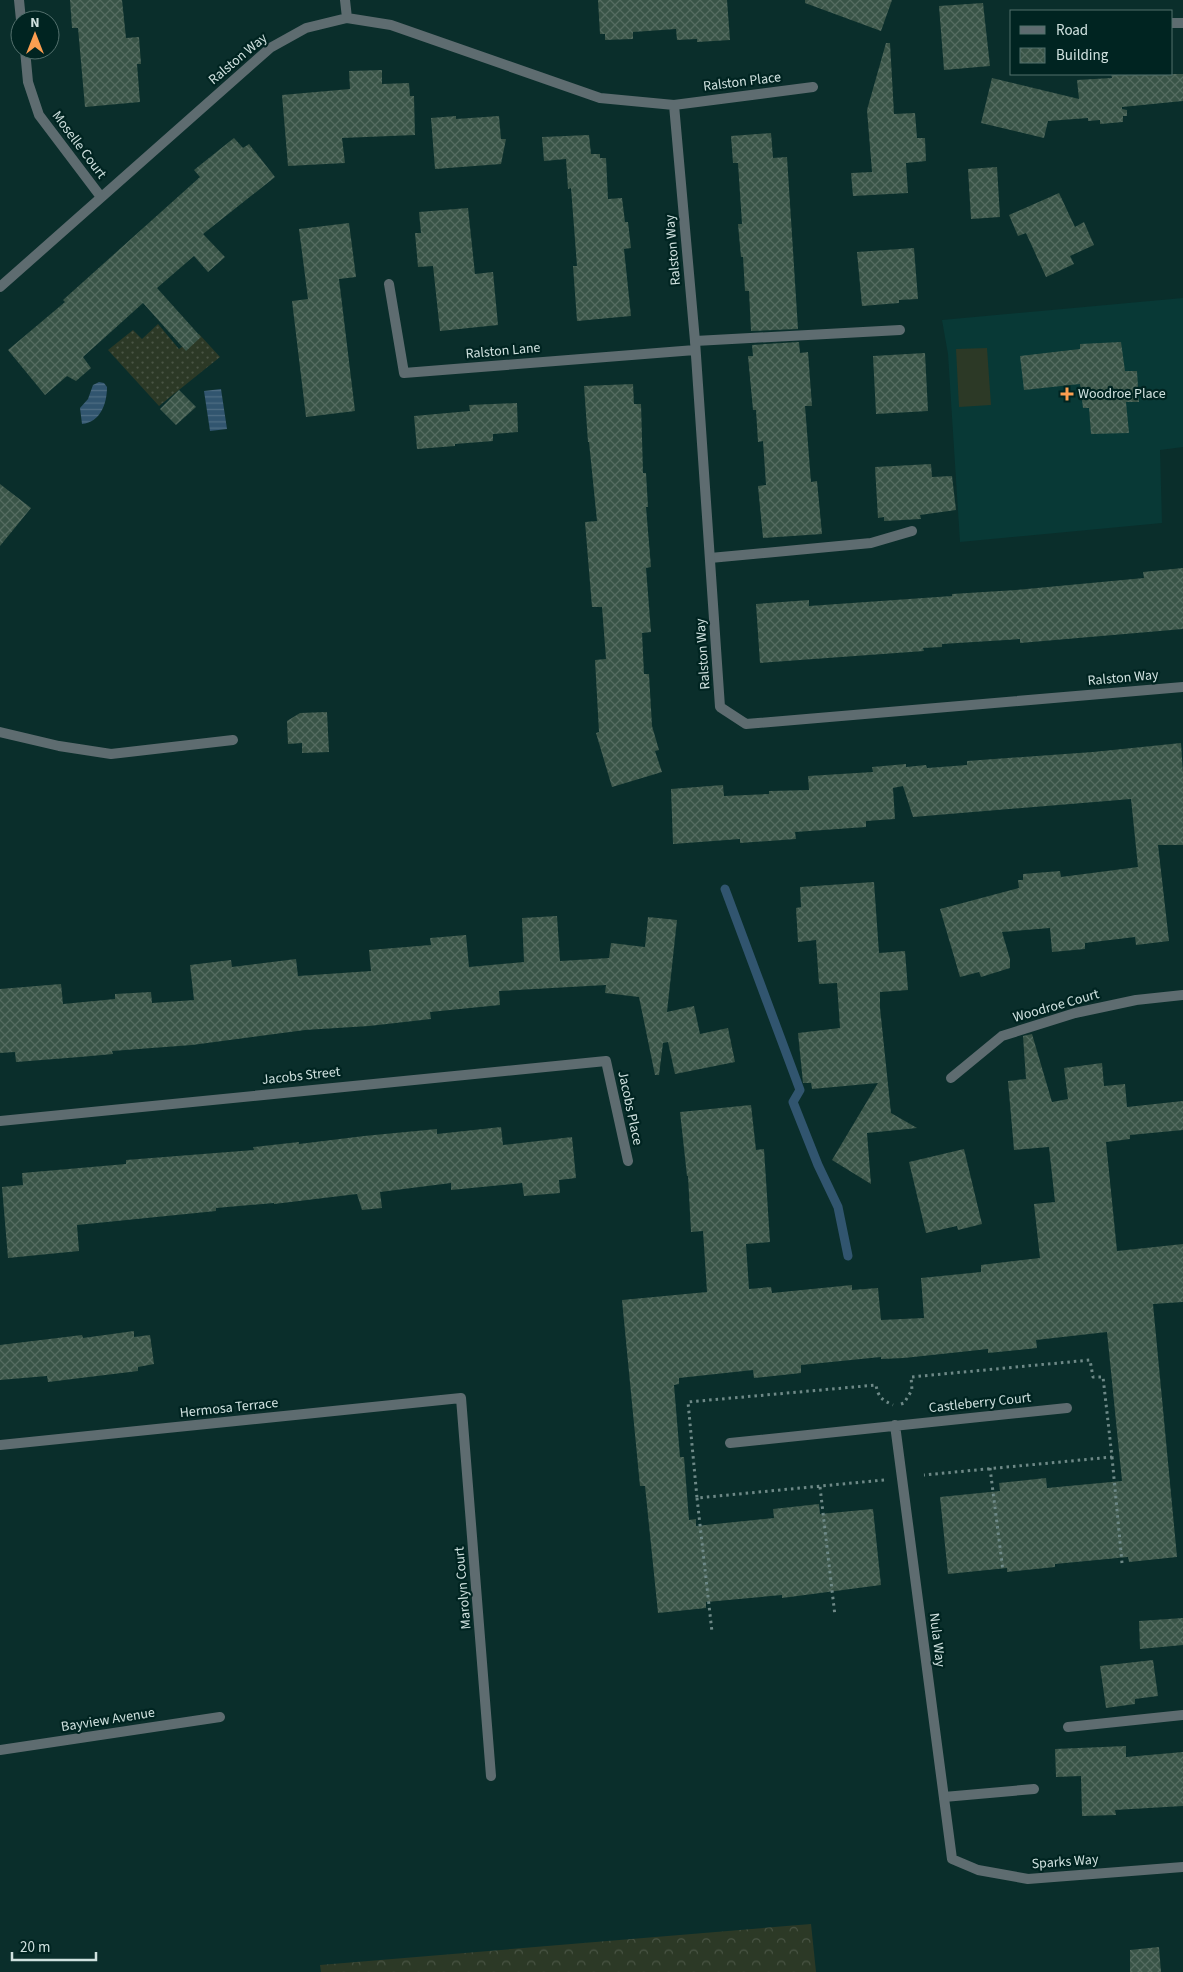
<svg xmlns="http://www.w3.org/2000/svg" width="1183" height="1972" viewBox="0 0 1183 1972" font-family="'Source Sans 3',sans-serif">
	<defs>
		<pattern id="grass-dots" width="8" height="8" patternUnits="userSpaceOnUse" patternTransform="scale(1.25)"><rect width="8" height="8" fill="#2c3926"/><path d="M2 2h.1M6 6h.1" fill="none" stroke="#4a5545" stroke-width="1.8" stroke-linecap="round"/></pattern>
		<pattern id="forest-crowns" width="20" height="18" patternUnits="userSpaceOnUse" patternTransform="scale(1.25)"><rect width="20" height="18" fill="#2c3926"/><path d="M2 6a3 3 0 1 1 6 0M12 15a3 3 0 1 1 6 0" fill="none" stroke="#4a5545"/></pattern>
		<pattern id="water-rules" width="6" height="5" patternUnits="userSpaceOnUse" patternTransform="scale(1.25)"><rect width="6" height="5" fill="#31556f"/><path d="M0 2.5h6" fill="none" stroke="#4e6d83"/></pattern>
		<pattern id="building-cross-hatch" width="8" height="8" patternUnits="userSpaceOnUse" patternTransform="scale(1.25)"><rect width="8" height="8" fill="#395447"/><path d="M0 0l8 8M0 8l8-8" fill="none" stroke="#556c61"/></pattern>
	</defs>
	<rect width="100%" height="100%" fill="#0a2e2b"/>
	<path fill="#083936" d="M 1183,298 L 1183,447 L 1160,450 L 1162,523 L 960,542 L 948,354 L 942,320 Z"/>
	<path fill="url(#grass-dots)" d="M 158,324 L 179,349 L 199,334 L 220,357 L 159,406 L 108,350 L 133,330 L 142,339 Z"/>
	<path fill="url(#forest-crowns)" d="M 811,1924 L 816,1972 L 321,1972 L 320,1965 Z"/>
	<path fill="#2c3926" d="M 987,348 L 991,405 L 959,407 L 956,349 Z"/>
	<path fill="url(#water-rules)" d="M 99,382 L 104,383 L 107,387 C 107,403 101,422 82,424 L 80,408 L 88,399 L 93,385 Z
		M 221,389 L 227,429 L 210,431 L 204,391 Z"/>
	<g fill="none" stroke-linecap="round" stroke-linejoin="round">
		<path stroke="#31556f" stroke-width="9" d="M 725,889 L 800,1090 L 793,1102 L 818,1165 L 838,1207 L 848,1256"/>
	</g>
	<path fill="url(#building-cross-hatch)" d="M 70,0 L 122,0 L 126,38 L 139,37 L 141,64 L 137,64 L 140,102 L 85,107 L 78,28 L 72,28 Z
		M 598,0 L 727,0 L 730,40 L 697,42 L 697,39 L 677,40 L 676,29 L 633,32 L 633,39 L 605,40 L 605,34 L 600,34 Z
		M 805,0 L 892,0 L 881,31 L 805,3 Z
		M 983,3 L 990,66 L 944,70 L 939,6 Z
		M 886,43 L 890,43 L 894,114 L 915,113 L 917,138 L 925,138 L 926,161 L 906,163 L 908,193 L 853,196 L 851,173 L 872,172 L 867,110 Z
		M 382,70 L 382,84 L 409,83 L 410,96 L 414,96 L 415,135 L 342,138 L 345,163 L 288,166 L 282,95 L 350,89 L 349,71 Z
		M 1111,74 L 1183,74 L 1183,101 L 1122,107 L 1122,109 L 1127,110 L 1127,116 L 1123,116 L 1123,122 L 1100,124 L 1100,120 L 1088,121 L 1088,118 L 1048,121 L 1044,138 L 981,123 L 992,78 L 1079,99 L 1077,80 L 1112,78 Z
		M 456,116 L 456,119 L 499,116 L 501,139 L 506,139 L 501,164 L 435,169 L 431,118 Z
		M 771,133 L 773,158 L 787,157 L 798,329 L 751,331 L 749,291 L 745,291 L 743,257 L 741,257 L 738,224 L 742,224 L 738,163 L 733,163 L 731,136 Z
		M 589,135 L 591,154 L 600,154 L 600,158 L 606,158 L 608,199 L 622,198 L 625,222 L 628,222 L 631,248 L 624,249 L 631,316 L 577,321 L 573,266 L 577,266 L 571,188 L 568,189 L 566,159 L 544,161 L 542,137 Z
		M 234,138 L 243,148 L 249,144 L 275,177 L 203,234 L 225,257 L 208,272 L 194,256 L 157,288 L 201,337 L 186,351 L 143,303 L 83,357 L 91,368 L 76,381 L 67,376 L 45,395 L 8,350 L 65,302 L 63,300 L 200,177 L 194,170 Z
		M 997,167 L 1000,217 L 971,219 L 968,169 Z
		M 1059,193 L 1075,227 L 1084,222 L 1094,245 L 1070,256 L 1074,264 L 1046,277 L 1026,233 L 1018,236 L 1009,215 Z
		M 468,208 L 475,274 L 493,272 L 498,325 L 440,331 L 433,266 L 418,267 L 415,233 L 421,233 L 419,212 Z
		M 349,223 L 356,277 L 339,279 L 355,411 L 306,417 L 292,301 L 308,299 L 299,229 Z
		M 914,248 L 918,299 L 899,300 L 899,303 L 862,306 L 857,252 Z
		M 799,342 L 800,353 L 808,352 L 812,406 L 805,406 L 811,482 L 817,481 L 822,534 L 763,538 L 758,486 L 766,485 L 763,441 L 758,442 L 756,410 L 753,410 L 748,356 L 753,356 L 752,345 Z
		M 1121,342 L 1125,371 L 1137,371 L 1139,402 L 1126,402 L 1129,433 L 1091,434 L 1089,408 L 1083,408 L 1080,384 L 1024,390 L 1020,356 L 1080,349 L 1080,344 Z
		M 925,353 L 928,411 L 876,414 L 873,356 Z
		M 633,384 L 634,404 L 641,404 L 643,473 L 646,473 L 648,507 L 646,507 L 651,567 L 646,568 L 651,632 L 642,633 L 644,674 L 649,674 L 652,726 L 659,750 L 655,751 L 662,772 L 612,787 L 596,733 L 599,732 L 595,660 L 606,659 L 602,607 L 592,607 L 585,522 L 597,521 L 589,442 L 588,442 L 584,386 Z
		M 179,390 L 196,407 L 176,425 L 160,409 Z
		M 517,403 L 518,432 L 493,434 L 493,441 L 455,444 L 455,446 L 417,449 L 414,416 L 470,411 L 469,405 Z
		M 931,464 L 932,477 L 952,476 L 956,510 L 920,515 L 921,519 L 884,521 L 884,517 L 878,518 L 875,467 Z
		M 0,484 L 31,508 L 0,546 Z
		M 1183,568 L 1183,629 L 1020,643 L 1020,639 L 942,644 L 942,647 L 923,648 L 924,651 L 760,663 L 756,604 L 809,600 L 809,606 L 952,596 L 952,594 L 1016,590 L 1144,578 L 1143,572 Z
		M 327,712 L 329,752 L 302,753 L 302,743 L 288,744 L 287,721 L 300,713 Z
		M 1181,743 L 1183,773 L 1183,845 L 1158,845 L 1169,941 L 1136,945 L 1135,937 L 1085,943 L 1085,949 L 1052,952 L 1050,928 L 1002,932 L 1010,959 L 1010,968 L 981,977 L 979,972 L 960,977 L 940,909 L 1019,888 L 1018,880 L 1023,880 L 1023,874 L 1060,871 L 1061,877 L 1138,867 L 1131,799 L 913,817 L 903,786 L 893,788 L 895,819 L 866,821 L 866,827 L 795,832 L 796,839 L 740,843 L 740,839 L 673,844 L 671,789 L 723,785 L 724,796 L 769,794 L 769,791 L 809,790 L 808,776 L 873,772 L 872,767 L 906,764 L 906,767 L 926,765 L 927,768 L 967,765 L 967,761 L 1093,752 Z
		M 874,882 L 879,953 L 905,951 L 908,990 L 880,992 L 880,1008 L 891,1113 L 917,1128 L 867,1133 L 871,1184 L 832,1160 L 878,1083 L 812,1089 L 811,1083 L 803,1083 L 798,1033 L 840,1028 L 837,983 L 819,984 L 816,940 L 798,942 L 796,908 L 801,907 L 800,887 Z
		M 557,916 L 560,961 L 609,958 L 611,943 L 645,947 L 648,917 L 677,920 L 667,1012 L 694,1006 L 700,1034 L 728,1028 L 735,1062 L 675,1074 L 668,1042 L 663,1043 L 659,1075 L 655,1075 L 639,997 L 605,993 L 606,985 L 499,991 L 500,1005 L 430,1012 L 431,1019 L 369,1026 L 305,1030 L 192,1045 L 112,1051 L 113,1054 L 80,1057 L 16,1062 L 15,1052 L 0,1053 L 0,989 L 61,984 L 63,1004 L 115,999 L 115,994 L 151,992 L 152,1003 L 194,1000 L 190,965 L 231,960 L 232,967 L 296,959 L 298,976 L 371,971 L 369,950 L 431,945 L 430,938 L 466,935 L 469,967 L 524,962 L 522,918 Z
		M 1032,1034 L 1052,1102 L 1068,1099 L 1064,1068 L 1102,1063 L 1104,1086 L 1125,1084 L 1127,1107 L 1183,1101 L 1183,1130 L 1130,1135 L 1130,1139 L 1106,1142 L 1117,1251 L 1183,1244 L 1183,1302 L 1153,1304 L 1177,1557 L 1129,1562 L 1128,1557 L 1055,1564 L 1055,1567 L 1007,1572 L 1007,1568 L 948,1574 L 940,1497 L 1000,1491 L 999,1483 L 1046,1478 L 1047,1488 L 1122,1481 L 1107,1332 L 1036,1340 L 1037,1348 L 988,1353 L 988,1349 L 904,1358 L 881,1359 L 881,1357 L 801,1365 L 801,1373 L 754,1378 L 753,1370 L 679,1378 L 679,1384 L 674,1385 L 680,1457 L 684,1457 L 689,1520 L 696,1519 L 696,1526 L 774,1518 L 773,1509 L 819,1504 L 820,1514 L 873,1509 L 881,1585 L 782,1598 L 782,1595 L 706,1602 L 706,1608 L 658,1613 L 645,1486 L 640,1486 L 622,1300 L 707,1292 L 703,1231 L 691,1232 L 688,1176 L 687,1176 L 680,1112 L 751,1105 L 756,1150 L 764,1149 L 770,1242 L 746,1244 L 749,1289 L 771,1287 L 772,1293 L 852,1285 L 852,1290 L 878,1288 L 881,1320 L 924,1318 L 921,1278 L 981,1272 L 981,1265 L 1040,1258 L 1034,1204 L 1055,1202 L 1049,1147 L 1014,1150 L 1008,1081 L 1026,1079 L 1023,1036 Z
		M 501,1127 L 503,1145 L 572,1137 L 576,1178 L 559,1180 L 560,1193 L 524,1196 L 522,1183 L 451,1190 L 451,1183 L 380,1192 L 382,1208 L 362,1210 L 357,1194 L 274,1204 L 274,1203 L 216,1208 L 216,1211 L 77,1225 L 79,1251 L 8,1258 L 2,1187 L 23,1185 L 22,1173 L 126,1164 L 126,1160 L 254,1150 L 253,1147 L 299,1142 L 299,1144 L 364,1136 L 437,1129 L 437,1134 Z
		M 964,1149 L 982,1224 L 958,1230 L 957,1226 L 926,1233 L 909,1162 Z
		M 134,1331 L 134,1337 L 150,1335 L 154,1364 L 138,1367 L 138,1371 L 48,1382 L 47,1376 L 0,1380 L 0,1345 L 82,1335 L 83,1338 Z
		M 1183,1618 L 1183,1645 L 1140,1649 L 1139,1621 Z
		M 1153,1660 L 1158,1696 L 1135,1699 L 1135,1704 L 1106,1708 L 1100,1666 Z
		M 1126,1746 L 1126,1757 L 1183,1752 L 1183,1806 L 1115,1810 L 1116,1815 L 1082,1816 L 1081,1776 L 1056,1777 L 1055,1749 Z
		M 1159,1947 L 1161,1972 L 1130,1972 L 1130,1950 Z"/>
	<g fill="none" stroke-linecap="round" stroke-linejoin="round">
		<path stroke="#6e8987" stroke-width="3" stroke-dasharray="2.5 4" stroke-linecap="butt" d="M 901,1404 L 904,1403 L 912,1390 L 911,1377 L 1090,1360 L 1093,1377 L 1103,1377 L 1112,1457 L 924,1475
			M 1112,1457 L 1122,1563
			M 990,1468 L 1003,1571
			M 884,1480 L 697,1498 L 688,1402 L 876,1385 C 878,1397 882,1400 893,1405
			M 820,1487 L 835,1616
			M 697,1498 L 712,1632"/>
		<path stroke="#5e6c70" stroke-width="10" d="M 695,341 L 900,330
			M 710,558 L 871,543 L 912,531
			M 0,732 L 59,746 L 111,754 L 233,740
			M 1068,1727 L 1183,1715
			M 944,1797 L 1034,1789"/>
		<path stroke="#5e6c70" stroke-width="10" d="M 19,0 L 21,20
			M 345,0 L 347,18
			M 1172,23 L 1183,23
			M 25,50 L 28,82 L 39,115 L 101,197
			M 674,105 L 695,341 L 720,707 L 746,724 L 1183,687
			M 389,284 L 404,373 L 695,350
			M 0,287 L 270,48 L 306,28 L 347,18 L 391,25 L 600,98 L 674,105 L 813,87
			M 951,1078 L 1002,1036 L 1075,1013 L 1136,1000 L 1183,995
			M 0,1121 L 606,1061 L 628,1161
			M 895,1425 L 952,1859 L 978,1870 L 1028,1879 L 1183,1867
			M 730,1443 L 1067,1408
			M 0,1445 L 461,1398 L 491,1776
			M 0,1750 L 220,1717"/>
	</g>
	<path fill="#fb9e51" stroke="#002421" stroke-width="2" d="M1064.5 386.5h5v5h5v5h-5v5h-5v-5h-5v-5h5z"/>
	<g text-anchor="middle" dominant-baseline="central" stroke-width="4.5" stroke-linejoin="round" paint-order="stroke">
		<g font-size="14" fill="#cfe1df" stroke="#002421">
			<text transform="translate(238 59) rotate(-40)">Ralston Way</text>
			<text transform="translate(742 82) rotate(-7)">Ralston Place</text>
			<text transform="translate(79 145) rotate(53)">Moselle Court</text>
			<text transform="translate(673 250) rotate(-95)">Ralston Way</text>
			<text transform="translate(503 351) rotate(-5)">Ralston Lane</text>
			<text transform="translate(703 654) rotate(-94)">Ralston Way</text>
			<text transform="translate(1123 678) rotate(-5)">Ralston Way</text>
			<text transform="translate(1056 1006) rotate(-16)">Woodroe Court</text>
			<text transform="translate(301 1076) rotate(-6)">Jacobs Street</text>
			<text transform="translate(630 1108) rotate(78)">Jacobs Place</text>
			<text transform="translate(980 1403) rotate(-6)">Castleberry Court</text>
			<text transform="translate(229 1408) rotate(-6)">Hermosa Terrace</text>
			<text transform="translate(463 1588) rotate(-95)">Marolyn Court</text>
			<text transform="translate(937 1640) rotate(83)">Nula Way</text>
			<text transform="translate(108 1720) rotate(-9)">Bayview Avenue</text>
			<text transform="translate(1065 1862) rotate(-4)">Sparks Way</text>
		</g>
		<g font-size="14" fill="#cfe1df" stroke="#002421" text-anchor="start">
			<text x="1078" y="394">Woodroe Place</text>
		</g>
	</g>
	<rect x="1010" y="10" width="162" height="65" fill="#002421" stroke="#53706d"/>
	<rect x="1020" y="26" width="25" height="8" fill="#5e6c70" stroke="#53706d"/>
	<text x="1056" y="35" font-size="15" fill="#cfe1df">Road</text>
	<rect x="1020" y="48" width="25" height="15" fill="url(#building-cross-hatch)" stroke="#53706d"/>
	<text x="1056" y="60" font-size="15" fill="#cfe1df">Building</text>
	<g transform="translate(35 35)"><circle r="24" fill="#002421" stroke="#53706d"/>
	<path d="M0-4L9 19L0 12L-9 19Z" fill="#fb9e51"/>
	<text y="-8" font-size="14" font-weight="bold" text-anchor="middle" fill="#cfe1df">N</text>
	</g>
	<path d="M12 1952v8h84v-8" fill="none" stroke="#cfe1df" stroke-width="2.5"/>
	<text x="20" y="1952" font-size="15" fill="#cfe1df" stroke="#002421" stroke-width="4" paint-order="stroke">20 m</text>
</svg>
